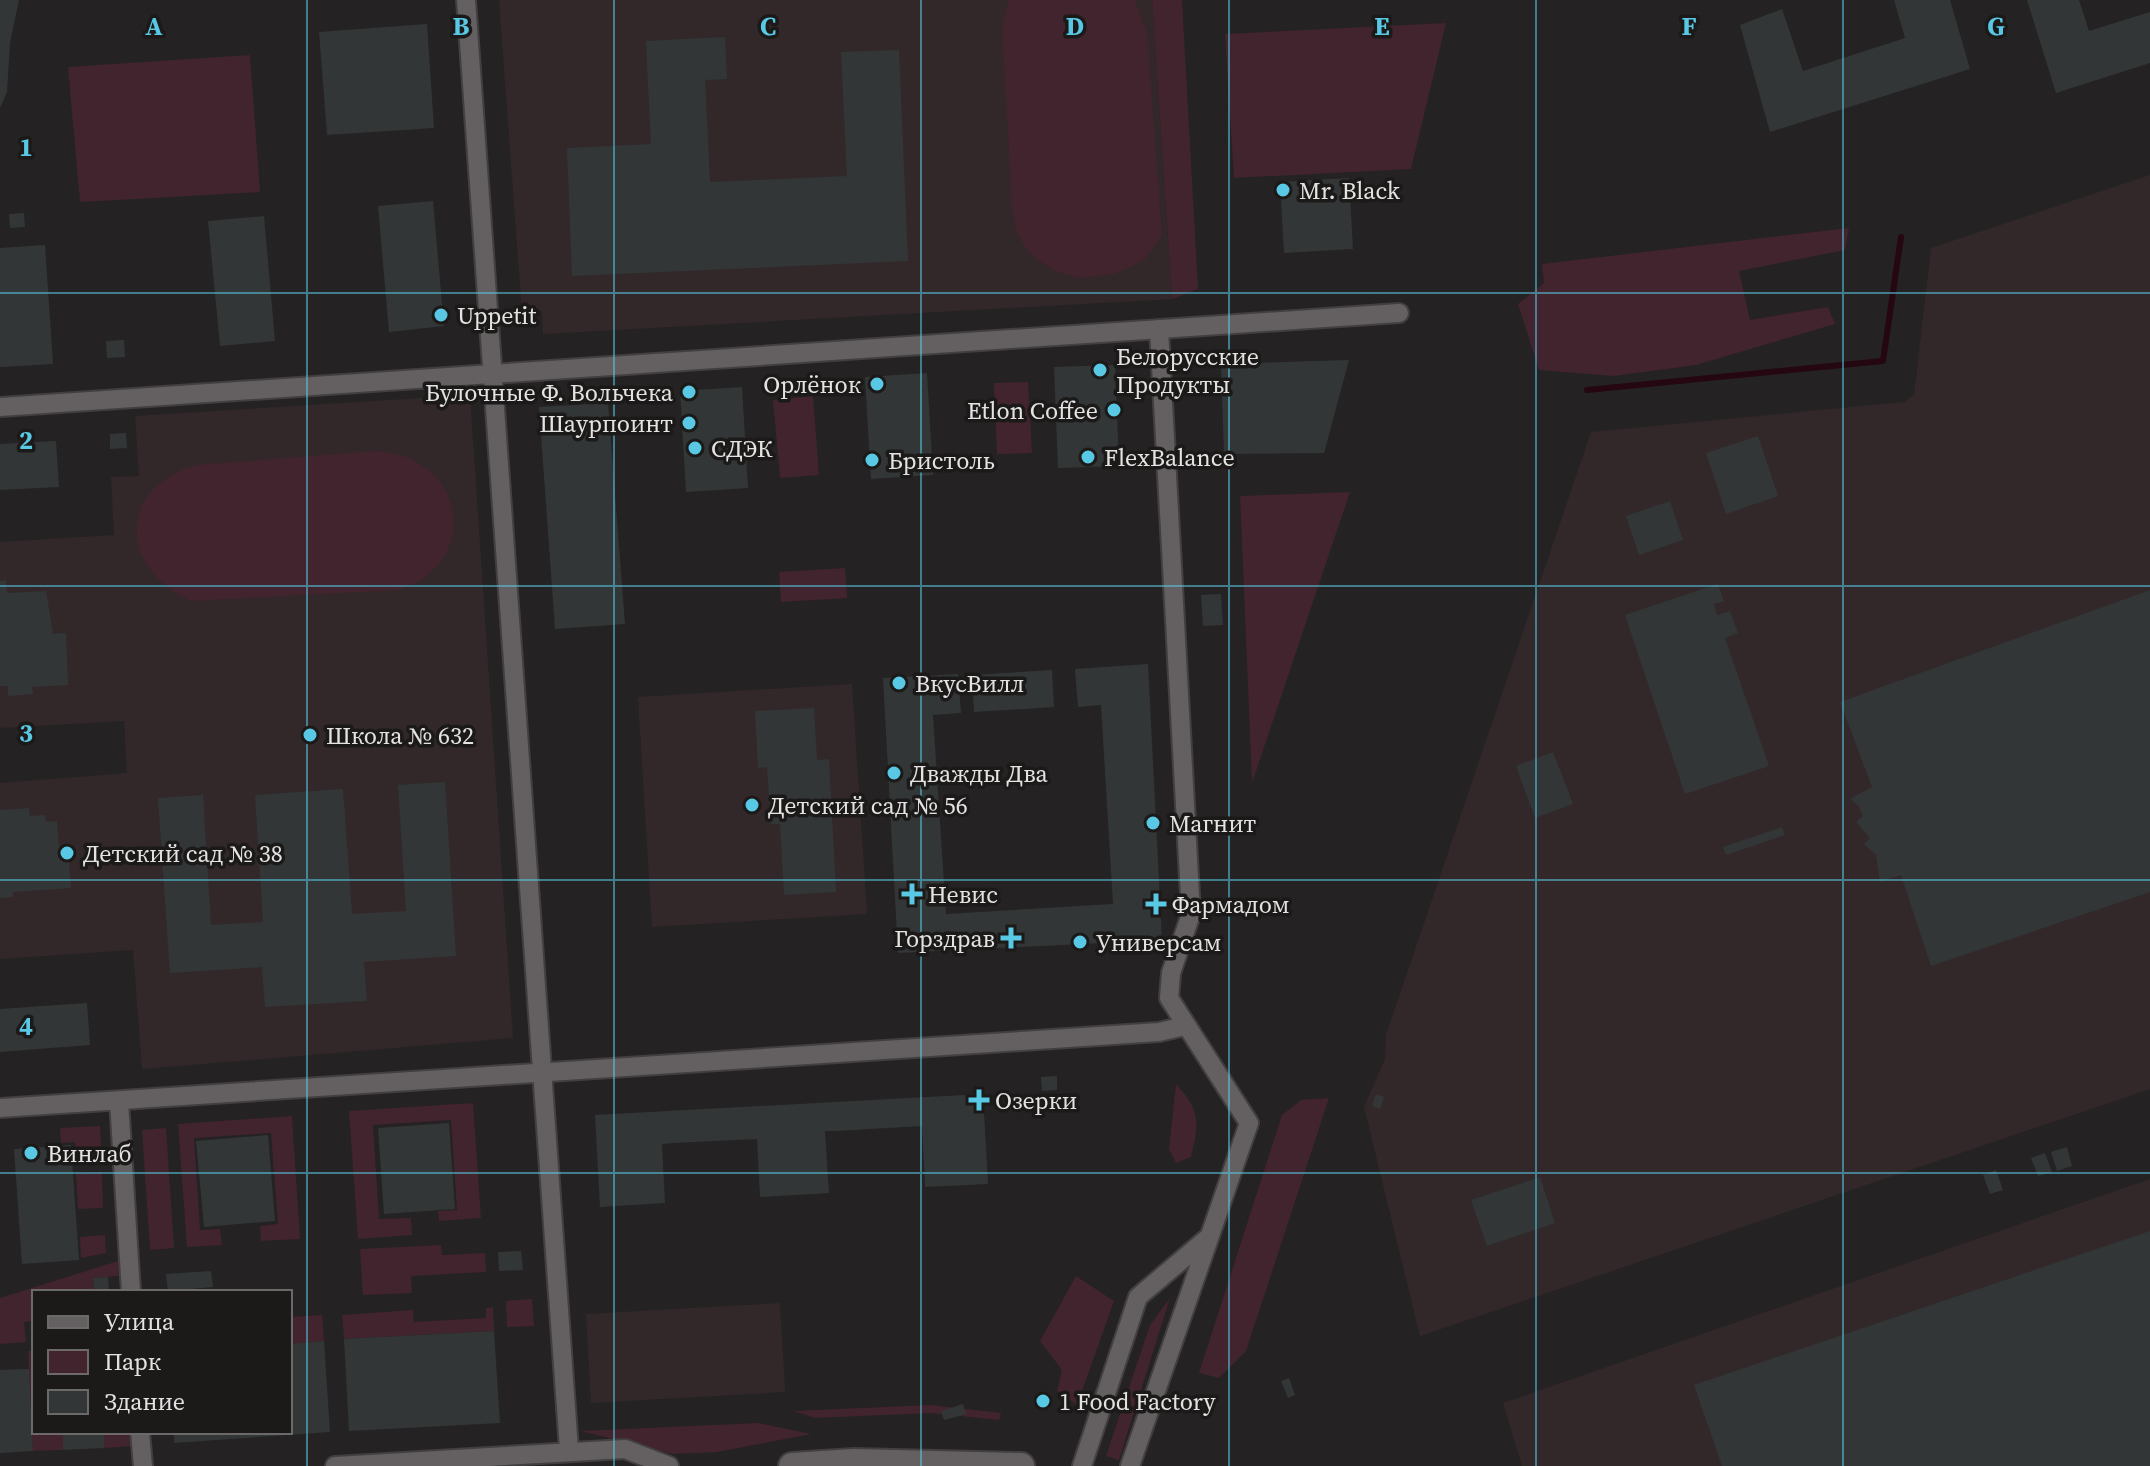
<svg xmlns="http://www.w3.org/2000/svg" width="2150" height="1466" viewBox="0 0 2150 1466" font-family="'Source Serif 4',serif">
	<rect width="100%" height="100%" fill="#252223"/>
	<path fill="#32282a" d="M 499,0 L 1152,0 L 1172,299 L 543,334 L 542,311 L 522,313 Z
		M 2150,175 L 2150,1089 L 1420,1336 L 1364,1107 L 1385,1059 L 1386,1035 L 1591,432 L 1904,402 L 1914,395 L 1931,248 Z
		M 470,395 L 513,1038 L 142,1069 L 133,950 L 0,959 L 0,783 L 127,773 L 124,721 L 0,728 L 0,542 L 114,535 L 111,477 L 139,476 L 135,416 Z
		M 852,684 L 867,914 L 652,927 L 638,697 Z
		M 2150,1179 L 2150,1466 L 1522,1466 L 1503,1403 Z
		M 780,1303 L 785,1392 L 591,1403 L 586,1314 Z"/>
	<path fill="#41242d" d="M 1009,0 L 1135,0 L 1147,33 L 1162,235 L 1145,259 L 1128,268 L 1114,274 L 1079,278 L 1057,272 L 1036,259 L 1024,245 L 1016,229 L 1012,206 L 1002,27 Z
		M 1152,0 L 1182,0 L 1198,289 L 1172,299 Z
		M 1446,23 L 1411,169 L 1234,178 L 1225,34 Z
		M 250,55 L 260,192 L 80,202 L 68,67 Z
		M 1849,228 L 1845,250 L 1739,271 L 1750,320 L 1828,307 L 1835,324 L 1696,365 L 1614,376 L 1539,370 L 1518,304 L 1544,283 L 1542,264 Z
		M 1028,382 L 1032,453 L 997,454 L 994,383 Z
		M 813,396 L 819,475 L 780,478 L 773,400 Z
		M 373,451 C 465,453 485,562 399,590 L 191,601 C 118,569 117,487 197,465 Z
		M 1350,492 L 1252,783 L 1240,496 Z
		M 845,568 L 847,598 L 781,602 L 779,572 Z
		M 1176,1084 C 1201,1111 1199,1123 1191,1157 L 1176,1163 L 1169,1149 Z
		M 1329,1098 L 1246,1351 L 1219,1378 L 1199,1373 L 1282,1115 L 1301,1100 Z
		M 473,1103 L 481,1218 L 439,1221 L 438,1211 L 457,1210 L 451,1120 L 373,1125 L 379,1219 L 411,1218 L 412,1235 L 358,1239 L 349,1111 Z
		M 292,1116 L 300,1239 L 261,1241 L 260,1226 L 278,1224 L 271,1133 L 194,1138 L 200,1230 L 220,1229 L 222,1245 L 187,1247 L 178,1124 Z
		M 100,1126 L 102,1164 L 76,1165 L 75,1142 L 61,1143 L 60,1128 Z
		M 166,1128 L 174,1248 L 150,1250 L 142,1130 Z
		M 102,1172 L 103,1208 L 78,1209 L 76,1173 Z
		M 105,1235 L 106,1253 L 81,1258 L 80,1237 Z
		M 441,1245 L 442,1255 L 485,1253 L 486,1272 L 411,1276 L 412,1293 L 363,1295 L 360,1249 Z
		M 118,1261 L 119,1276 L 93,1278 L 94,1292 L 34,1292 L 34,1321 L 24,1322 L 26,1342 L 0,1344 L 0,1298 Z
		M 1076,1276 L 1114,1301 L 1077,1405 L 1057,1391 L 1062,1370 L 1040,1341 Z
		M 1170,1298 L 1119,1460 L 1106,1456 L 1150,1325 Z
		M 532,1299 L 534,1326 L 507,1327 L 506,1301 Z
		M 493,1307 L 494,1331 L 344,1339 L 342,1315 L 413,1310 L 414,1322 L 486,1318 L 486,1308 Z
		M 322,1315 L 324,1341 L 290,1344 L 290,1317 Z
		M 28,1351 L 34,1351 L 34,1432 L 63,1432 L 63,1450 L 33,1451 Z
		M 930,1405 L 1001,1413 L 999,1420 L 931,1413 L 815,1418 L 794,1411 Z
		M 758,1423 L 811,1434 L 717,1452 L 672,1454 L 581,1431 Z
		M 104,1432 L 131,1432 L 132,1446 L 104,1448 Z"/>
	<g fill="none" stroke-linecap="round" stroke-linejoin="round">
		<path stroke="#250712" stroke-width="6" d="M 1587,390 L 1883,361 L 1901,237"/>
	</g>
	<path fill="#323637" d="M 0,0 L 19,0 L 10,43 L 7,92 L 0,108 Z
		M 1894,0 L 1950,0 L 1970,69 L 1770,132 L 1740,25 L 1782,9 L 1803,71 L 1905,38 Z
		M 2027,0 L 2079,0 L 2089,31 L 2150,12 L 2150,63 L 2056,93 Z
		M 427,24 L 434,128 L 327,135 L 319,32 Z
		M 725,37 L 727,79 L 705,80 L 710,182 L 847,176 L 841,52 L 899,50 L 908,261 L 572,276 L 567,148 L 651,144 L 646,41 Z
		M 1349,178 L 1353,249 L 1284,253 L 1280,182 Z
		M 433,201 L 444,326 L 389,332 L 378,206 Z
		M 24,213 L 25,227 L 10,228 L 9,214 Z
		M 264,216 L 275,341 L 220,346 L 208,221 Z
		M 45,245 L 53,364 L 0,367 L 0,248 Z
		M 124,340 L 125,357 L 107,358 L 106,341 Z
		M 1349,360 L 1324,453 L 1224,454 L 1221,364 Z
		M 1115,365 L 1119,466 L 1058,468 L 1054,367 Z
		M 927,373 L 933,475 L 871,479 L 865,377 Z
		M 742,387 L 748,488 L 686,492 L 680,391 Z
		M 608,403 L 625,624 L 555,629 L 539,407 Z
		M 126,433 L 127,448 L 110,449 L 110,434 Z
		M 1758,436 L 1778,496 L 1726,514 L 1706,453 Z
		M 56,441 L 59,487 L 0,490 L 0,444 Z
		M 1670,501 L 1683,540 L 1639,555 L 1626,516 Z
		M 6,580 L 7,593 L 46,591 L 53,634 L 66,633 L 68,685 L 32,687 L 33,694 L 8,696 L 8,686 L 0,686 L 0,581 Z
		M 1718,584 L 1724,601 L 1714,604 L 1717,615 L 1730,611 L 1738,633 L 1725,638 L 1769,766 L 1685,794 L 1625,615 Z
		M 2150,590 L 2150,892 L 1931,966 L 1901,875 L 1880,882 L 1876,855 L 1864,844 L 1870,838 L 1856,822 L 1863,816 L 1859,806 L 1850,799 L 1872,787 L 1840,702 Z
		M 1221,594 L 1223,625 L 1203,626 L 1201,595 Z
		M 1148,664 L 1162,940 L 898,953 L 883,678 L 958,674 L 961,713 L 933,715 L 946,914 L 1113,904 L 1101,705 L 1078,707 L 1075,669 Z
		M 1052,670 L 1054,707 L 974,712 L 972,675 Z
		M 814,708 L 817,760 L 829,759 L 836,892 L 784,895 L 780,824 L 771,824 L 767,767 L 758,768 L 755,711 Z
		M 1553,752 L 1573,804 L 1535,818 L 1516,766 Z
		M 445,782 L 456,956 L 364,962 L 367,1001 L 265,1007 L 262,967 L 170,973 L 158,798 L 203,795 L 211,925 L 263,922 L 255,795 L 343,789 L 352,914 L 406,911 L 398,785 Z
		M 29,808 L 30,816 L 45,815 L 46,822 L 57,821 L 59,848 L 68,848 L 71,888 L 13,892 L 13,897 L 0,898 L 0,810 Z
		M 1782,827 L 1785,835 L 1726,855 L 1723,847 Z
		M 87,1003 L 90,1045 L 0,1052 L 0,1009 Z
		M 1057,1076 L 1057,1090 L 1042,1091 L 1041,1077 Z
		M 983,1094 L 988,1184 L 925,1187 L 922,1126 L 835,1131 L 825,1131 L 829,1193 L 760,1197 L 757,1139 L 674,1143 L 662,1144 L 665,1203 L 600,1207 L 595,1115 Z
		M 1376,1094 L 1384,1097 L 1380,1109 L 1372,1106 Z
		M 449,1123 L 455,1209 L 384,1214 L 378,1128 Z
		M 268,1135 L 275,1221 L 204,1227 L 196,1141 Z
		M 71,1145 L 79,1260 L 22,1264 L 14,1149 Z
		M 2067,1147 L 2072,1166 L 2057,1171 L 2051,1152 Z
		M 2045,1153 L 2052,1172 L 2038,1176 L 2031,1158 Z
		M 1996,1170 L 2003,1190 L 1990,1194 L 1983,1175 Z
		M 1540,1177 L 1555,1223 L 1487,1246 L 1471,1200 Z
		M 2150,1231 L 2150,1466 L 1722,1466 L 1694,1385 Z
		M 521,1251 L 523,1270 L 499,1271 L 498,1252 Z
		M 211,1271 L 213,1287 L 168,1291 L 166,1274 Z
		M 108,1277 L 109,1292 L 94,1292 L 93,1278 Z
		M 494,1331 L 500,1423 L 349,1431 L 344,1339 Z
		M 324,1341 L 330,1432 L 174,1443 L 174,1432 L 290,1432 L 290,1344 Z
		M 29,1369 L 33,1451 L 0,1453 L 0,1370 Z
		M 1289,1378 L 1295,1395 L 1288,1398 L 1281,1381 Z
		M 963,1404 L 966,1414 L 944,1420 L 941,1411 Z
		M 63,1432 L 104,1432 L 104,1448 L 63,1450 Z"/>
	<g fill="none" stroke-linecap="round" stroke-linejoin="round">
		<defs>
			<path id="minor" d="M 466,0 L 569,1450
				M 0,407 L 1399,313
				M 119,1101 L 131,1292
				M 0,1108 L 1159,1032 L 1185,1026
				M 140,1432 L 143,1466
				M 335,1466 L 625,1449 L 669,1466
				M 1082,1466 L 1138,1297 L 1210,1236
				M 1130,1466 L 1249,1123 L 1169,998 L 1171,973 L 1191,914 L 1159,329"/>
			<path id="secondary" d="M 792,1466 L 854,1462 L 1021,1466"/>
		</defs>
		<use href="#minor" stroke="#413f3f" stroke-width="22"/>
		<use href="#secondary" stroke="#413f3f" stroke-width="30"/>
		<use href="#minor" stroke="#645f60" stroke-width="18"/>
		<use href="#secondary" stroke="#645f60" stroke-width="26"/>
	</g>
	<path fill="none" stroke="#59c8e5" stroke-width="2" stroke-opacity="0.55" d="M 307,0 L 307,1466M 614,0 L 614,1466M 921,0 L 921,1466M 1229,0 L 1229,1466M 1536,0 L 1536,1466M 1843,0 L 1843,1466M 0,293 L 2150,293M 0,586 L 2150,586M 0,880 L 2150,880M 0,1173 L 2150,1173"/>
	<g fill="#59c8e5" stroke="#1c1919" stroke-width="3">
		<circle cx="1283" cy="190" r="8"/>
		<circle cx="441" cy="315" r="8"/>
		<circle cx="1100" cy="370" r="8"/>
		<circle cx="877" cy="384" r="8"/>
		<circle cx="689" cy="392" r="8"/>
		<circle cx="1114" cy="410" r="8"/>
		<circle cx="689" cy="423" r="8"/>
		<circle cx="695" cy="448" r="8"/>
		<circle cx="1088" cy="457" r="8"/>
		<circle cx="872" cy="460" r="8"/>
		<circle cx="899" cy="683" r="8"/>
		<circle cx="310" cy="735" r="8"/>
		<circle cx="894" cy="773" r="8"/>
		<circle cx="752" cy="805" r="8"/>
		<circle cx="1153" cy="823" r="8"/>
		<circle cx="67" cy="853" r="8"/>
		<path d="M908 882h8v8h8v8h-8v8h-8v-8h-8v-8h8z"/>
		<path d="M1152 892h8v8h8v8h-8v8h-8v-8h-8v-8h8z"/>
		<path d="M1007 926h8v8h8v8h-8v8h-8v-8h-8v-8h8z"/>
		<circle cx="1080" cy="942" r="8"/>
		<path d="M975 1088h8v8h8v8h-8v8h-8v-8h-8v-8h8z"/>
		<circle cx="31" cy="1153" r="8"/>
		<circle cx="1043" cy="1401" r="8"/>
	</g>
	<g text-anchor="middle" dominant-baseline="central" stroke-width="7" stroke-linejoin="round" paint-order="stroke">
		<g font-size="24" fill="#e4e2e2" stroke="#1c1919" text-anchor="start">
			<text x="1299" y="190">Mr. Black</text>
			<text x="457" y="315">Uppetit</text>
			<text x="1116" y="356">Белорусские<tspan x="1116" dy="28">Продукты</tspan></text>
			<text x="861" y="384" text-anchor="end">Орлёнок</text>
			<text x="673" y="392" text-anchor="end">Булочные Ф. Вольчека</text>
			<text x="1098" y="410" text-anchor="end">Etlon Coffee</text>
			<text x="673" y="423" text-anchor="end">Шаурпоинт</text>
			<text x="711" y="448">СДЭК</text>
			<text x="1104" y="457">FlexBalance</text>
			<text x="888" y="460">Бристоль</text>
			<text x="915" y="683">ВкусВилл</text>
			<text x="326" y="735">Школа № 632</text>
			<text x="910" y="773">Дважды Два</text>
			<text x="768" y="805">Детский сад № 56</text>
			<text x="1169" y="823">Магнит</text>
			<text x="83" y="853">Детский сад № 38</text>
			<text x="928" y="894">Невис</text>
			<text x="1172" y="904">Фармадом</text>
			<text x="995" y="938" text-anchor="end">Горздрав</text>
			<text x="1096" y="942">Универсам</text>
			<text x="995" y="1100">Озерки</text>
			<text x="47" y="1153">Винлаб</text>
			<text x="1059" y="1401">1 Food Factory</text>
		</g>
	</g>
	<g font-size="26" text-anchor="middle" font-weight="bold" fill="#59c8e5" stroke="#1c1919" stroke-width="7" stroke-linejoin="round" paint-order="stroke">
		<text x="154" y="35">A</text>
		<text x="461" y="35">B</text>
		<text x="768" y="35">C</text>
		<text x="1075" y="35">D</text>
		<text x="1382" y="35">E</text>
		<text x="1689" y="35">F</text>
		<text x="1996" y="35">G</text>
		<text x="26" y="156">1</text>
		<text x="26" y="449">2</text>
		<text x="26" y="742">3</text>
		<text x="26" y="1035">4</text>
	</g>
	<rect x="32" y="1290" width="260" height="144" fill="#1c1919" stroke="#6c6969" stroke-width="2"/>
	<rect x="48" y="1316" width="40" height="12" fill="#645f60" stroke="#6c6969" stroke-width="2"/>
	<text x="104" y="1330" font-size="24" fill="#e4e2e2">Улица</text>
	<rect x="48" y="1350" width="40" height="24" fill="#41242d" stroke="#6c6969" stroke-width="2"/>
	<text x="104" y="1370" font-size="24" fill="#e4e2e2">Парк</text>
	<rect x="48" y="1390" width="40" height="24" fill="#323637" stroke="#6c6969" stroke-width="2"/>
	<text x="104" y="1410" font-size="24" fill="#e4e2e2">Здание</text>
</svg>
